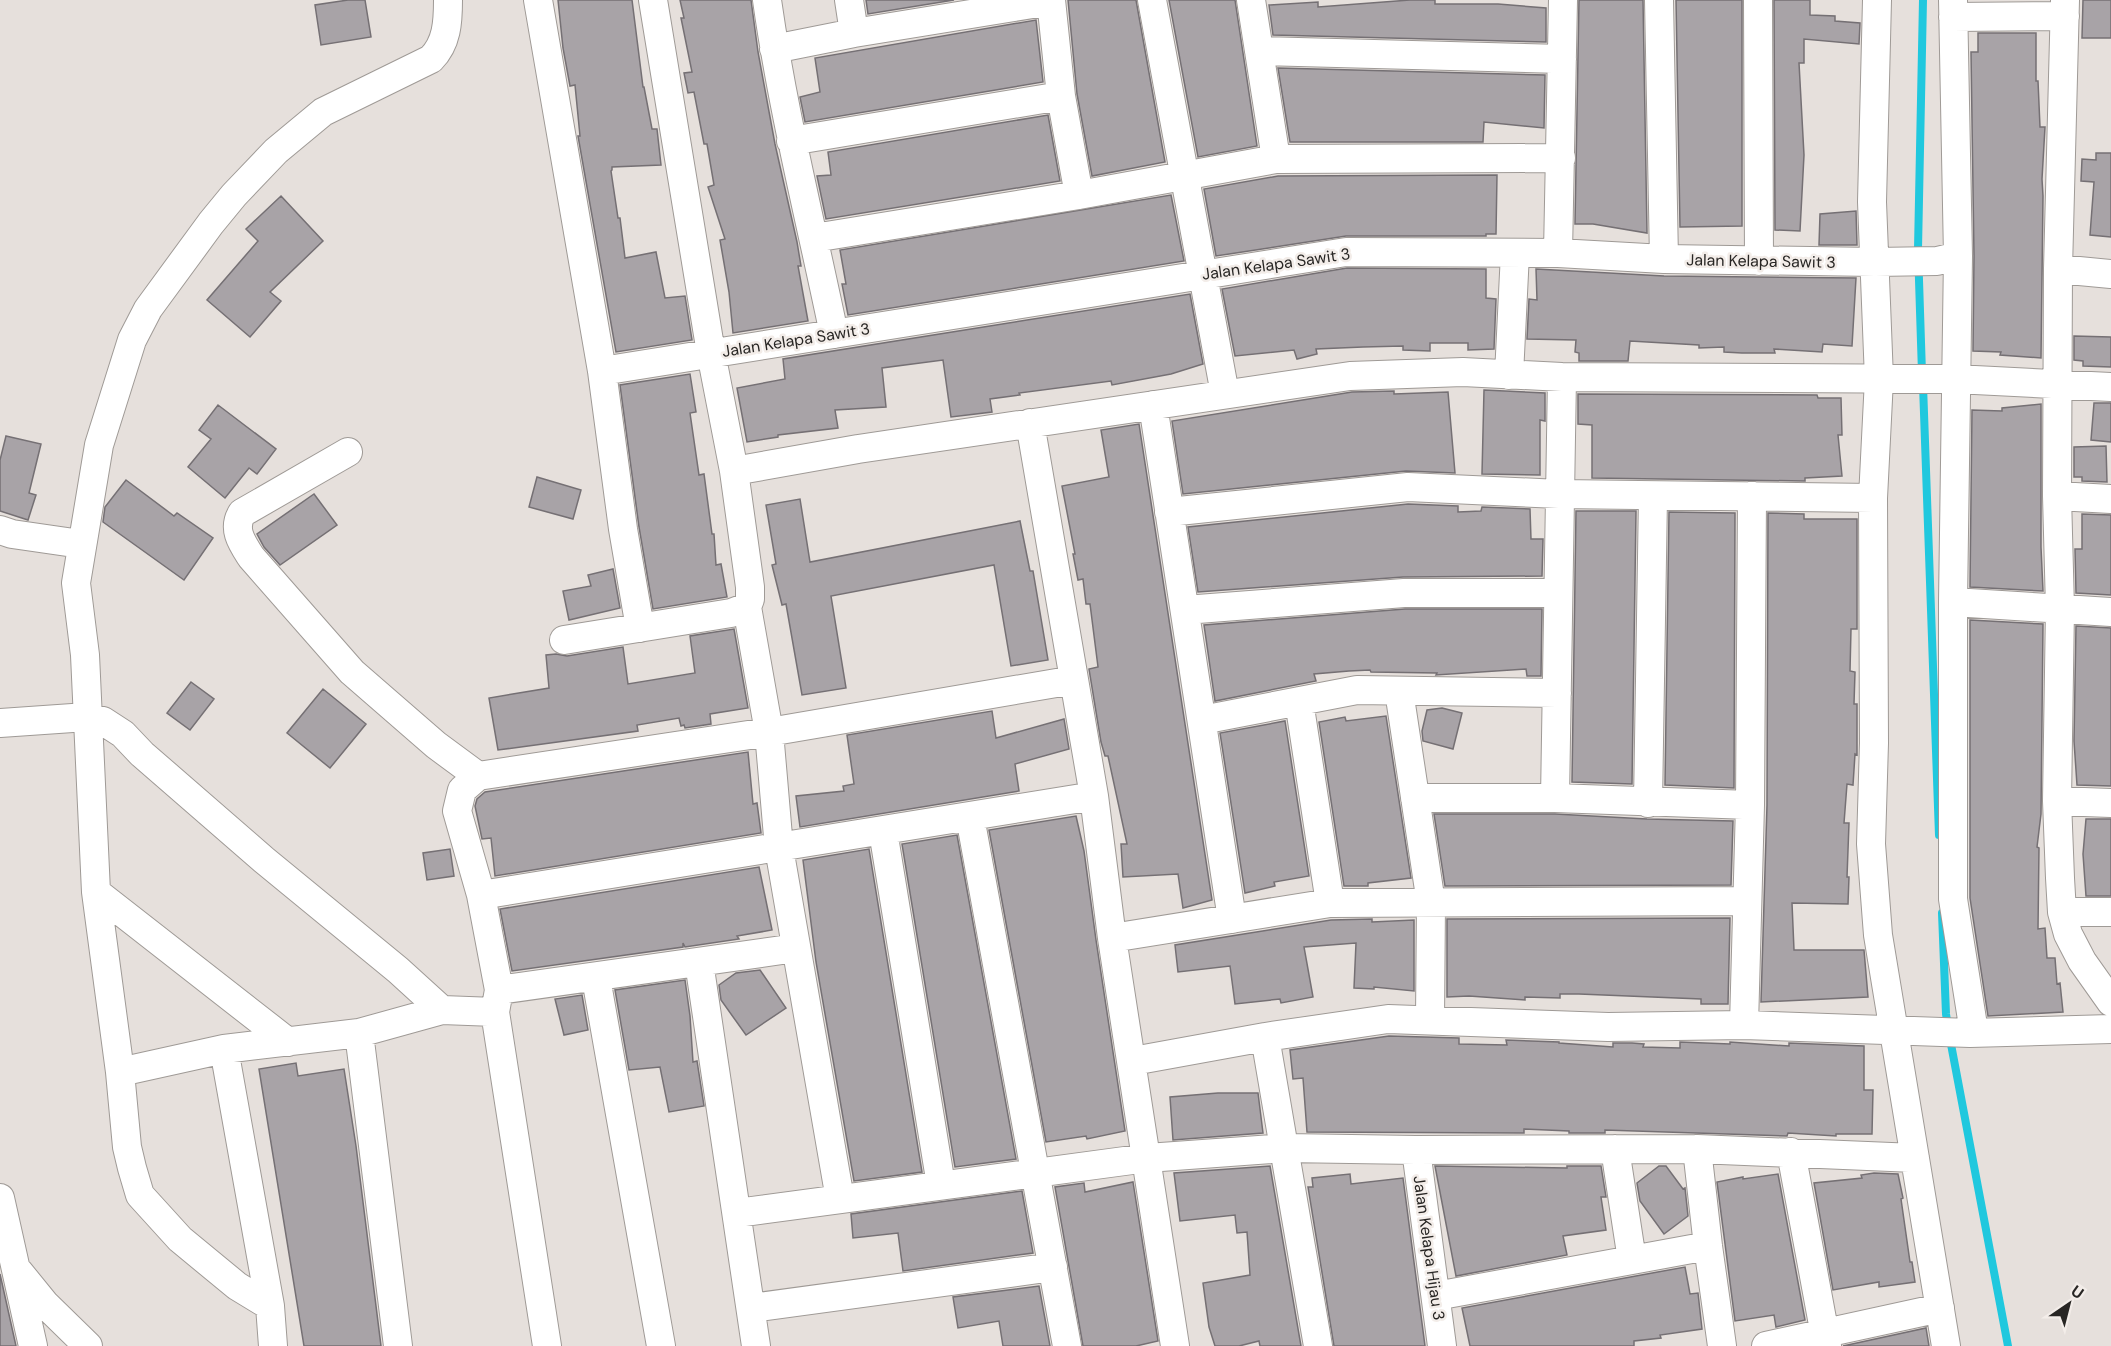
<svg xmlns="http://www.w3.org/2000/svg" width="2111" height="1346" viewBox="0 0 2111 1346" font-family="'DM Sans',sans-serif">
	<rect width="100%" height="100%" fill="#e6e0dc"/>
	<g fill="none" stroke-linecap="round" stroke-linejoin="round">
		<path stroke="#20c8de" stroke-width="8" d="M 1922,373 L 1918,249 L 1923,0
			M 1923,385 L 1939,835
			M 1942,913 L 1946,1014 L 1948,1027
			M 1950,1039 L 2008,1346"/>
	</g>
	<path fill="#a8a3a7" stroke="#757074" stroke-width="1.5" d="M 348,0 L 365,0 L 371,37 L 321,45 L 315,5 Z
		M 558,0 L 632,0 L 643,87 L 644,87 L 652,129 L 657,129 L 661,165 L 612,167 L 612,170 L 611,171 L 618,218 L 620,218 L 625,258 L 656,252 L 665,298 L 685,296 L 692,340 L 616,352 L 578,136 L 580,136 L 575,85 L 570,86 L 563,48 Z
		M 680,0 L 751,0 L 758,52 L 775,144 L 797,242 L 801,266 L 798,266 L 808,321 L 733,333 L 729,292 L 720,240 L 725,239 L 708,187 L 714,185 L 707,144 L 704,144 L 694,92 L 688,93 L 684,73 L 692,72 L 681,18 L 684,18 Z
		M 866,0 L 954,0 L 868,14 Z
		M 1068,0 L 1136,0 L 1165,162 L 1092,176 L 1077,94 Z
		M 1169,0 L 1235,0 L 1257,146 L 1198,157 Z
		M 1410,0 L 1435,0 L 1435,4 L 1498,4 L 1546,8 L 1546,42 L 1273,35 L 1269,5 L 1318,2 L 1318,7 Z
		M 1579,0 L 1643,0 L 1647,233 L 1593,224 L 1575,224 Z
		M 1676,0 L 1742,0 L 1742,226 L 1680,227 Z
		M 1774,0 L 1810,0 L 1810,15 L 1835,16 L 1835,21 L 1860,23 L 1859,44 L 1804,39 L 1804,63 L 1799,63 L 1804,155 L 1800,231 L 1775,230 Z
		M 2083,0 L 2111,0 L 2111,38 L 2082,38 Z
		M 1036,20 L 1043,82 L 805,122 L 800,97 L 820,92 L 815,58 Z
		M 1978,33 L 2036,33 L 2036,81 L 2038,81 L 2040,127 L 2045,127 L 2042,179 L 2043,196 L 2041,358 L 2000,355 L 2001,352 L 1973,351 L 1974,256 L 1971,52 L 1978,52 Z
		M 1278,68 L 1545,75 L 1544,128 L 1484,122 L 1483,142 L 1290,142 Z
		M 1048,115 L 1060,181 L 826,219 L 817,176 L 831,175 L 828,152 Z
		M 2096,153 L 2111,153 L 2111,237 L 2090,235 L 2094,182 L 2081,181 L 2082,159 L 2096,160 Z
		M 1497,175 L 1496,234 L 1486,234 L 1486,236 L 1346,236 L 1216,256 L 1204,189 L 1278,176 Z
		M 1171,195 L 1184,261 L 848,315 L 842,284 L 846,284 L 840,250 Z
		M 281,196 L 323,241 L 270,292 L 281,301 L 250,337 L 207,300 L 258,241 L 246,229 Z
		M 1856,211 L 1857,245 L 1819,245 L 1820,214 Z
		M 1347,268 L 1486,269 L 1486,298 L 1496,299 L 1494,349 L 1468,350 L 1468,343 L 1430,343 L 1430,351 L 1403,350 L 1403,346 L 1363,347 L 1316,349 L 1317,354 L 1297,359 L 1294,350 L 1235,356 L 1222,289 Z
		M 1536,269 L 1664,276 L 1856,278 L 1852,346 L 1823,344 L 1822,352 L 1774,349 L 1775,353 L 1742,353 L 1724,352 L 1724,347 L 1699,348 L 1699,345 L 1630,341 L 1628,361 L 1579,361 L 1579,353 L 1575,352 L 1576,340 L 1527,339 L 1529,299 L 1537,300 Z
		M 1190,294 L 1203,364 L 1171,374 L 1112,385 L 1111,381 L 1019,393 L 1020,395 L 990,399 L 992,412 L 951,417 L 943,360 L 882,368 L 886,407 L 835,410 L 838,428 L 778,435 L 778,437 L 747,442 L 737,388 L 785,379 L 783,359 Z
		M 2074,336 L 2111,337 L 2111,367 L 2083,366 L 2083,361 L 2074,360 Z
		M 690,374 L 696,412 L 690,413 L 699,475 L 704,474 L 712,534 L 714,534 L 716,565 L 721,564 L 727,597 L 653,609 L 639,527 L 620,385 Z
		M 1484,390 L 1545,393 L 1545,421 L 1540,420 L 1540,475 L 1482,474 Z
		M 1394,391 L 1394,394 L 1448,392 L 1455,473 L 1406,471 L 1183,494 L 1172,421 L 1352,392 Z
		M 1578,394 L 1817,395 L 1818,398 L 1841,398 L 1842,435 L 1838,435 L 1842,476 L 1805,478 L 1805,481 L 1592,478 L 1592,425 L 1578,424 Z
		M 2094,403 L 2111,403 L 2111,442 L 2091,440 Z
		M 2041,404 L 2041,547 L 2043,591 L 1970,587 L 1972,410 L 2002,411 L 2002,408 Z
		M 218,405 L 276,449 L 257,474 L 249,468 L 225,498 L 188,467 L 211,439 L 199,430 Z
		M 1139,424 L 1212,900 L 1183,908 L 1178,874 L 1123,877 L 1121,844 L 1127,844 L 1108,756 L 1105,756 L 1101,742 L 1089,669 L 1098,667 L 1090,604 L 1086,604 L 1083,579 L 1078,580 L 1073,554 L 1075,554 L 1062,486 L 1109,477 L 1101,430 Z
		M 6,436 L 41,444 L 29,493 L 36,495 L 28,520 L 0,511 L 0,460 Z
		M 2106,446 L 2107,482 L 2082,481 L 2082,477 L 2074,477 L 2074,447 Z
		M 537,477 L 581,490 L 573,519 L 529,507 Z
		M 126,480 L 174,516 L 177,513 L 213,538 L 184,580 L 103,522 L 105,507 Z
		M 314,494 L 337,525 L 280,565 L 264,547 L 257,534 Z
		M 800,499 L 810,562 L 1020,521 L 1030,571 L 1033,571 L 1048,660 L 1011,666 L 994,565 L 831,596 L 846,688 L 802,695 L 786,604 L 782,605 L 772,565 L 776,564 L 766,505 Z
		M 1408,504 L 1458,506 L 1458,512 L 1481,511 L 1482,507 L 1530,509 L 1531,539 L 1543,539 L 1542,576 L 1403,577 L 1198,592 L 1188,527 Z
		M 1576,511 L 1636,511 L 1632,784 L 1572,782 Z
		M 1669,512 L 1735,513 L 1734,788 L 1665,785 Z
		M 1768,513 L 1804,514 L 1804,519 L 1857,519 L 1857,629 L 1851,629 L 1850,671 L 1855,672 L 1854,704 L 1857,704 L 1857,755 L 1855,754 L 1853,785 L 1847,784 L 1844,823 L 1849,823 L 1847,877 L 1849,877 L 1848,904 L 1792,903 L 1794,950 L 1864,950 L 1868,997 L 1761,1002 L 1767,805 Z
		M 2082,514 L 2111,515 L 2111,595 L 2076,593 L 2075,549 L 2082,549 Z
		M 613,569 L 620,608 L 569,620 L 563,591 L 591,586 L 588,575 Z
		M 1405,609 L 1542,609 L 1541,676 L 1527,676 L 1526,669 L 1436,675 L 1437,673 L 1371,672 L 1370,670 L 1349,671 L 1314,674 L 1316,681 L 1215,701 L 1204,625 Z
		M 1970,620 L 2043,624 L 2041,814 L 2037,847 L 2039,848 L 2038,929 L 2045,928 L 2047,958 L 2055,958 L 2057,984 L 2060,983 L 2063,1012 L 1988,1016 L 1970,898 Z
		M 2076,626 L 2111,628 L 2111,786 L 2077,785 L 2074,741 Z
		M 734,629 L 748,708 L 710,714 L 711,724 L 685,728 L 684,725 L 681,726 L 679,718 L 637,725 L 638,731 L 498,750 L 489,698 L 549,688 L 546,655 L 556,654 L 567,656 L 623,647 L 628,684 L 695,673 L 690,636 Z
		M 191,682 L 214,699 L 190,730 L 167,713 Z
		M 323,689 L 366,724 L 330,768 L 287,733 Z
		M 1442,708 L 1462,713 L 1453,749 L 1423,741 L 1422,731 L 1427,710 Z
		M 992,711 L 996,738 L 1064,719 L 1069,749 L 1015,764 L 1019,791 L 800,827 L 796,796 L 844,791 L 843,786 L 854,784 L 847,735 Z
		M 1386,716 L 1411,878 L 1368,883 L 1368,886 L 1344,886 L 1319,722 L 1345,717 L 1346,721 Z
		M 1285,721 L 1309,876 L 1274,882 L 1275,886 L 1245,893 L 1220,733 Z
		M 748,752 L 753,804 L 757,803 L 761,833 L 495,876 L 491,838 L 482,839 L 475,806 L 477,799 L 485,792 Z
		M 1434,814 L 1555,814 L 1647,819 L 1733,821 L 1731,885 L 1445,886 Z
		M 1076,816 L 1084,851 L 1096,940 L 1125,1131 L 1087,1139 L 1086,1136 L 1046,1142 L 989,830 Z
		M 2086,819 L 2111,819 L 2111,896 L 2086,896 L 2083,854 Z
		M 957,835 L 1016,1159 L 955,1167 L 902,844 Z
		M 450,849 L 454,876 L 427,880 L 423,853 Z
		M 869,849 L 922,1172 L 854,1181 L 816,962 L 803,860 Z
		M 759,867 L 772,930 L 737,936 L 739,939 L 685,947 L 683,943 L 683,947 L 512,971 L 500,909 Z
		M 1730,918 L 1728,1004 L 1701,1004 L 1701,999 L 1579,994 L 1560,994 L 1560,998 L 1525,997 L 1525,1000 L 1469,996 L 1447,997 L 1447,919 Z
		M 1372,919 L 1372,922 L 1414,920 L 1414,991 L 1374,987 L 1374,989 L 1354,988 L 1356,943 L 1304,947 L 1313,997 L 1281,1003 L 1280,999 L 1235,1004 L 1230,966 L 1178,972 L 1175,945 L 1331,920 Z
		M 760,970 L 786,1008 L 746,1035 L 721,1000 L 719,985 L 736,973 Z
		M 685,980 L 690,1016 L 693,1062 L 697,1061 L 704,1106 L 669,1112 L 660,1067 L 629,1070 L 615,990 Z
		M 582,995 L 588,1030 L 564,1035 L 555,999 Z
		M 1389,1036 L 1459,1038 L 1459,1044 L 1507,1045 L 1506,1040 L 1559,1042 L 1559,1043 L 1613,1047 L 1613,1043 L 1632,1043 L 1644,1044 L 1643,1047 L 1680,1048 L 1680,1042 L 1730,1044 L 1730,1042 L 1789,1046 L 1789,1043 L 1864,1046 L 1864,1090 L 1873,1090 L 1872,1134 L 1836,1134 L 1836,1136 L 1788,1133 L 1787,1136 L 1605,1130 L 1605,1133 L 1569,1133 L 1569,1131 L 1524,1129 L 1524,1133 L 1307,1132 L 1303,1078 L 1293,1079 L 1290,1050 Z
		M 296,1063 L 298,1076 L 344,1069 L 356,1146 L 381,1346 L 304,1346 L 259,1069 Z
		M 1218,1093 L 1258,1093 L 1263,1133 L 1173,1140 L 1170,1097 Z
		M 1270,1166 L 1301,1346 L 1260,1346 L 1259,1341 L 1239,1346 L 1215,1346 L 1209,1327 L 1203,1283 L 1250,1275 L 1247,1232 L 1237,1233 L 1235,1215 L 1180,1221 L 1174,1173 Z
		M 1435,1166 L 1567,1168 L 1567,1166 L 1601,1166 L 1606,1197 L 1601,1197 L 1606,1230 L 1563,1236 L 1567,1255 L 1456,1276 Z
		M 1659,1166 L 1666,1166 L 1683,1189 L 1685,1188 L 1688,1216 L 1664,1234 L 1640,1201 L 1637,1183 Z
		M 1874,1173 L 1898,1174 L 1903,1198 L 1901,1199 L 1910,1262 L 1912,1262 L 1915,1282 L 1879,1287 L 1879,1282 L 1833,1290 L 1814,1183 L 1862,1178 L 1861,1175 Z
		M 1350,1174 L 1351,1184 L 1403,1178 L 1425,1346 L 1334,1346 L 1308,1187 L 1313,1187 L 1312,1178 Z
		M 1778,1174 L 1805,1320 L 1776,1327 L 1774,1315 L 1735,1321 L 1717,1182 L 1743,1177 L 1743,1179 Z
		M 1133,1182 L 1158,1341 L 1136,1346 L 1083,1346 L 1055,1187 L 1084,1183 L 1085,1192 Z
		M 1022,1191 L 1033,1253 L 903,1271 L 898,1233 L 853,1238 L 851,1214 Z
		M 1685,1267 L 1690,1294 L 1698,1293 L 1702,1329 L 1660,1335 L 1661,1338 L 1634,1341 L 1634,1346 L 1470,1346 L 1462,1308 Z
		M 0,1274 L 16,1346 L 0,1346 Z
		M 1039,1286 L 1050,1346 L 1003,1346 L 999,1321 L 958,1328 L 953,1297 Z
		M 1926,1328 L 1929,1346 L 1843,1346 Z"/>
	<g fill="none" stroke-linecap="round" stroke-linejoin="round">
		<defs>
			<path id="minor" d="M 538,0 L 602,371 L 623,529 L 640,628
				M 653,0 L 711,353 L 734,471 L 750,587 L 750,599 L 747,607 L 769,732 L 779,848 L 840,1199
				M 767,0 C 783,113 811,223 834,334
				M 849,0 L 854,33
				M 1051,0 L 1061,96 L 1079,195
				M 1152,0 L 1225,394
				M 1251,0 L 1276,159
				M 1659,0 L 1664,259
				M 1758,0 L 1759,261
				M 1877,0 L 1872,202 L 1879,379 L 1873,498 L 1874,743 L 1871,844 L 1878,935 L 1946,1346
				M 1953,0 L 1958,256 L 1953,602 L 1953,899 L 1974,1032
				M 2065,0 L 2058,269 L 2057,496 L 2060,608 L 2057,801 L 2060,878 L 2062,912 L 2068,934 L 2082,961 L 2111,1002
				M 1953,17 L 2065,16
				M 774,49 L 854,33 L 1051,1
				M 1259,51 L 1562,59
				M 791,141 L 1061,96
				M 814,238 L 1079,195 L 1276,159 L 1561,158
				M 1558,253 L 1563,0
				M 2058,269 L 2111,274
				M 602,371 L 1346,252 L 1558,253 L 1664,259 L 1875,262 L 1937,261 L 1958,256
				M 1509,375 L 1515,253
				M 1153,405 L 1232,919
				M 1030,423 L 1094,796 L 1112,938 L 1175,1346
				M 348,452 L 242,513 C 232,529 242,543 251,557 L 352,672 L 436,745 L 478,776
				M 734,471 L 858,449 L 1350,376 L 1463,372 L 1562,377 L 1955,379 L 2111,387
				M 2057,496 L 2111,499
				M 1169,512 L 1408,487 L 1559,494 L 1873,498
				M 0,530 L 12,534 L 81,544
				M 1953,602 L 2111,612
				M 1185,610 L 1404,593 L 1558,593
				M 564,640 L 731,613 L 747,607
				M 1399,691 L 1431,903 L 1430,1019
				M 1299,701 L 1330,903
				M 1202,720 L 1357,690 L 1557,693
				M 0,723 L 87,717 L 103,721 L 123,734 L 142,754 L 264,860 L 398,970 L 442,1010
				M 1415,798 L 1555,798 L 1750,805
				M 1555,798 L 1562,377
				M 2057,801 L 2111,803
				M 1648,803 L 1653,496
				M 970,817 L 1067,1346
				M 883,831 L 941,1185
				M 96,892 L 288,1042
				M 481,895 L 1094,796
				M 2062,912 L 2111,912
				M 1112,938 L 1330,903 L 1747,901
				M 699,962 L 756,1346
				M 596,978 L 661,1346
				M 499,990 L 796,948
				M 1744,1025 L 1750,805 L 1752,496
				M 359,1033 L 398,1346
				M 1265,1037 L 1318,1346
				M 224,1049 L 270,1306 L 273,1346
				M 1133,1061 L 1265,1037 L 1388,1019 L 1608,1027 L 1744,1025 L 1970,1033 L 2111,1029
				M 120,1072 L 224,1049 L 359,1033 L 442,1010 L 495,1012
				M 1615,1149 L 1632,1260
				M 1697,1149 L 1708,1246 L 1722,1346
				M 1416,1150 L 1442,1346
				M 1791,1152 L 1827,1346
				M 0,1198 L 33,1346
				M 737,1213 L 1147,1158 L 1285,1148 L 1416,1150 L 1697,1149 L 1915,1158
				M 19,1272 L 45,1304 L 88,1346
				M 1436,1296 L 1708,1246
				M 270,1306 L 237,1286 L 180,1239 L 140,1195 L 132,1168 L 127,1147 L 120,1072 L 96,892 L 85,655 L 76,583 L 99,445 L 132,340 L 148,309 L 211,223 L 234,195 L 276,151 L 323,112 L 431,59 C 447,43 448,22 448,0
				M 751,1308 L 1053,1267
				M 547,1346 L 495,1012 L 499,990 L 481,895 L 457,811 L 462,790 L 478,776 L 769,732 L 1074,680
				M 1766,1346 L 1940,1308"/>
		</defs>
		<use href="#minor" stroke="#9f9a96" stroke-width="30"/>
		<use href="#minor" stroke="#fff" stroke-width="28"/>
	</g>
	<g text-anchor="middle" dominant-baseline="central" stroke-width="5" stroke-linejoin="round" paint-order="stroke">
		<g font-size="16" fill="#282624" stroke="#f3ede9">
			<text transform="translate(1761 261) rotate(1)">Jalan Kelapa Sawit 3</text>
			<text transform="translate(1276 264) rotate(-8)">Jalan Kelapa Sawit 3</text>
			<text transform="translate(796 340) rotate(-9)">Jalan Kelapa Sawit 3</text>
			<text transform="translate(1429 1248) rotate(82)">Jalan Kelapa Hijau 3</text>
		</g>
	</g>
	<g transform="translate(2069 1304) rotate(35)" stroke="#f3ede9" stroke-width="4.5" paint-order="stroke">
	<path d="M0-4.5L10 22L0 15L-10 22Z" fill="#282624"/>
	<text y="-9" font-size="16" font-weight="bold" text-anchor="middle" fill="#282624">U</text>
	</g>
</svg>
